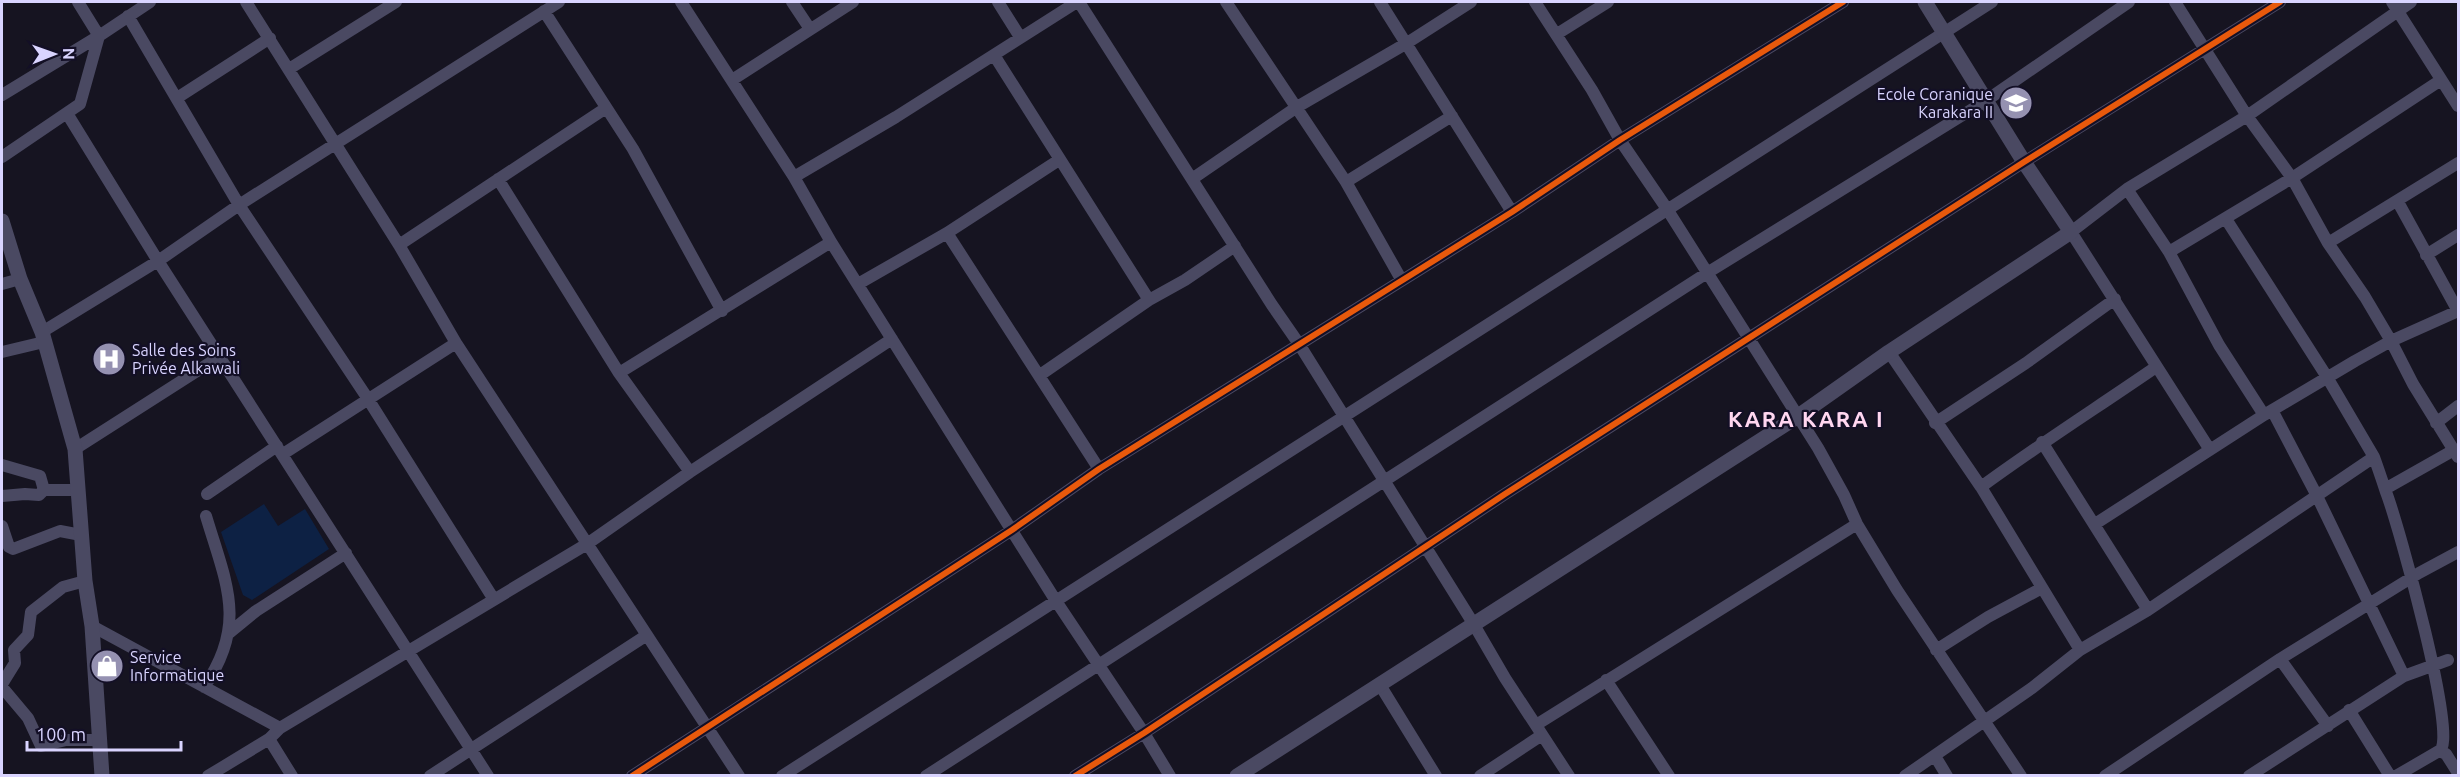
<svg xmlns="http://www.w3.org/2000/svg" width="2460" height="777" viewBox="0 0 2460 777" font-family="Ubuntu,sans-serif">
	<rect width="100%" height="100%" fill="#161421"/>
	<path fill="#0d2144" d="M 264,504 L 278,526 L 305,509 L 329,549 L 252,600 L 243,595 L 221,532 Z"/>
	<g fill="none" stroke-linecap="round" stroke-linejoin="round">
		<path stroke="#4a4962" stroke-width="12" d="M 246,2 L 399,245 L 456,343 L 739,776
			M 681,2 L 794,177 L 831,242 L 1056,601 L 1144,733 L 1170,776
			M 792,2 L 810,29
			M 998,2 L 1020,37
			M 1079,2 L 1272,305 L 1299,344 L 1473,623 L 1505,678 L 1569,776
			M 1226,2 L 1346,182 L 1401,279
			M 1380,2 L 1512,212
			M 1535,2 L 1592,90 L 1620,140 L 1667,209 L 1818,448 L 1844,495 L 1857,524 L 1897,590 L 2021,776
			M 2175,2 L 2247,116 L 2292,178 L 2328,243 L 2365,297 L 2391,341 L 2413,384 L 2458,457
			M 2392,2 L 2458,106
			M 544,11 L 633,149 L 722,311
			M 128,16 L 239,205 L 368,399 L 493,598
			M 1557,34 L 1608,2
			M 994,55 L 1149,300
			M 289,69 L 396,2
			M 732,80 L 853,2
			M 2,95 L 99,36 L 150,2
			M 177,98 L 270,38
			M 68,115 L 158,261 L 488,776
			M 2,157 L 80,104 L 99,36 L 78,2
			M 794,177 L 896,117 L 1077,2
			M 498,179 L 619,373 L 690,472
			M 1192,179 L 1297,107 L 1407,43 L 1471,2
			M 1346,182 L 1452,116
			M 2127,189 L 2169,252 L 2219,345 L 2264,415
			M 2398,202 L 2458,311
			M 947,233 L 1099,469
			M 2328,243 L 2458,163
			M 399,245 L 606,108
			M 2169,252 L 2292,178 L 2441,80
			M 2426,255 L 2458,235
			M 2,284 L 20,279
			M 858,284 L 947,233 L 1059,160
			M 42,332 L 158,261 L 239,205 L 559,2
			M 2,352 L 44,342
			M 1889,352 L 1981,487 L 2080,650
			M 619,373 L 831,242
			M 1040,375 L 1149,300 L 1185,280 L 1235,246
			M 2272,410 L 2316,494 L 2404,676
			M 1935,423 L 2026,363 L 2115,299
			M 2436,423 L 2458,406
			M 2042,442 L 2148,610
			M 75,449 L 219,357
			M 2210,450 L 2071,232 L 2127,189 L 2247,116 L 2411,2
			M 283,454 L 456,343
			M 2374,457 C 2378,468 2382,480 2386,492 C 2398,523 2460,744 2439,751
			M 2,465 L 40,476 L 44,490 L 77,490
			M 1981,487 C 2038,445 2098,407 2156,367
			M 2385,489 L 2454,450
			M 207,494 L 277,446
			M 2,496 L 25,494 L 39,495 L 44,490
			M 2095,524 L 2264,415 L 2355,361 L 2391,341 L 2458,311
			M 2,526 L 9,547 L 13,549 L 60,531 L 81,535
			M 92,626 L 280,728
			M 229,633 L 256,611 L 346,553
			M 1936,650 L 1988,617 L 2042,588
			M 2280,659 L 2328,726
			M 1606,680 L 1669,776
			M 2,684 L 15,663 L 14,650 L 28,635 L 31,612 L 63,587 L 85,581
			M 1380,685 L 1436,776
			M 2,687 L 28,718 L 41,746 L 66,740 L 98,740
			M 204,687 C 248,624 226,583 206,516
			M 2349,710 L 2390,776
			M 1536,725 L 1857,524
			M 269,739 L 292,776
			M 1935,756 L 1947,776
			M 208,776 L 269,739 L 280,728 L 587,544 L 690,472 L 892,339
			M 430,776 L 647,635
			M 632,776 L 1012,530 L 1099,469 L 1512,212 L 1620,140 L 1843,2
			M 782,776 L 1992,2
			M 926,776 L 1707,273 L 1987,100 L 2129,2
			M 1075,776 L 1144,733 L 1505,494 L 2024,162 L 2280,2
			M 1480,776 L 1542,735
			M 1905,776 L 2032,688 L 2080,650 L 2148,610 L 2374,457 L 2327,377 L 2226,219
			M 2105,776 L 2280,659 L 2419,573 L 2458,552
			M 2249,776 L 2404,676 L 2448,660
			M 2396,776 L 2439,751 L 2446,754 L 2458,773"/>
		<path stroke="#4a4962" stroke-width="15" d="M 2,221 L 20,279 L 42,332 L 75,449 L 85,581 L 92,626 L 102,776
			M 1237,776 L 1797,417 L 1889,352 L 2071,232 L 2024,162 L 1925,2"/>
		<defs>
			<path id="cycleway" d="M 632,776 L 1012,530 L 1099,469 L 1512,212 L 1620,140 L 1843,2
				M 1075,776 L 1144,733 L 1505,494 L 2024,162 L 2280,2"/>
		</defs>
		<use href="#cycleway" stroke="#130f26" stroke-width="10"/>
		<use href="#cycleway" stroke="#e8590c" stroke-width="6"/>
	</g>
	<defs>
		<symbol id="school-disc" viewBox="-11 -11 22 22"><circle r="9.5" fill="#9591b1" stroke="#130f26"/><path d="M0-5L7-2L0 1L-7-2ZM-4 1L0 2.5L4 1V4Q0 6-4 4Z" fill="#fff"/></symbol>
		<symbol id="hospital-disc" viewBox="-11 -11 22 22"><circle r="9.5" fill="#9591b1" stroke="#130f26"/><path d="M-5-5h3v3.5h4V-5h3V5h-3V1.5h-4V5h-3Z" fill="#fff"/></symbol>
		<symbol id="shop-disc" viewBox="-11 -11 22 22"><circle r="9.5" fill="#9591b1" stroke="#130f26"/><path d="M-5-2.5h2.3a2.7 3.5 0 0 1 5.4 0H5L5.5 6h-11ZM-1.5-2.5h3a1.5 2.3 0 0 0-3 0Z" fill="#fff"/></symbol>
	</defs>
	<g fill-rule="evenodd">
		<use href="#school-disc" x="1997" y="84" width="38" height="38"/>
		<use href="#hospital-disc" x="90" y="340" width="38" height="38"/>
		<use href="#shop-disc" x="88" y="647" width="38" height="38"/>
	</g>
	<g text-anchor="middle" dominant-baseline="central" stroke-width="4.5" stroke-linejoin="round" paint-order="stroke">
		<g font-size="16" fill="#d9d4ff" stroke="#130f26" text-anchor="start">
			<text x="1993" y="94" text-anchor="end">Ecole Coranique<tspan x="1993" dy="18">Karakara II</tspan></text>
			<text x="132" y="350">Salle des Soins<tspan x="132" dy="18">Privée Alkawali</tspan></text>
			<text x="130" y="657">Service<tspan x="130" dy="18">Informatique</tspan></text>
		</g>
		<g font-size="22" font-weight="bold" letter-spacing="1.5" fill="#ffd6f0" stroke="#130f26">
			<text x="1806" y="418">KARA KARA I</text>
		</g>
	</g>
	<rect width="2460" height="777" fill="none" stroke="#d9d4ff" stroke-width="6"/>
	<g transform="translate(54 54) rotate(89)" stroke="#130f26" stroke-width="4.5" paint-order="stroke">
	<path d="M0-4.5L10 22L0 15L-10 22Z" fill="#d9d4ff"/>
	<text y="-9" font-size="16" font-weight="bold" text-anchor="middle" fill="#d9d4ff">N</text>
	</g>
	<path d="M27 741v9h154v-9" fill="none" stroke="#d9d4ff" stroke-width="3"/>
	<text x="36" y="741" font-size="18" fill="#d9d4ff" stroke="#130f26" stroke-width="4.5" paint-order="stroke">100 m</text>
</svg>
